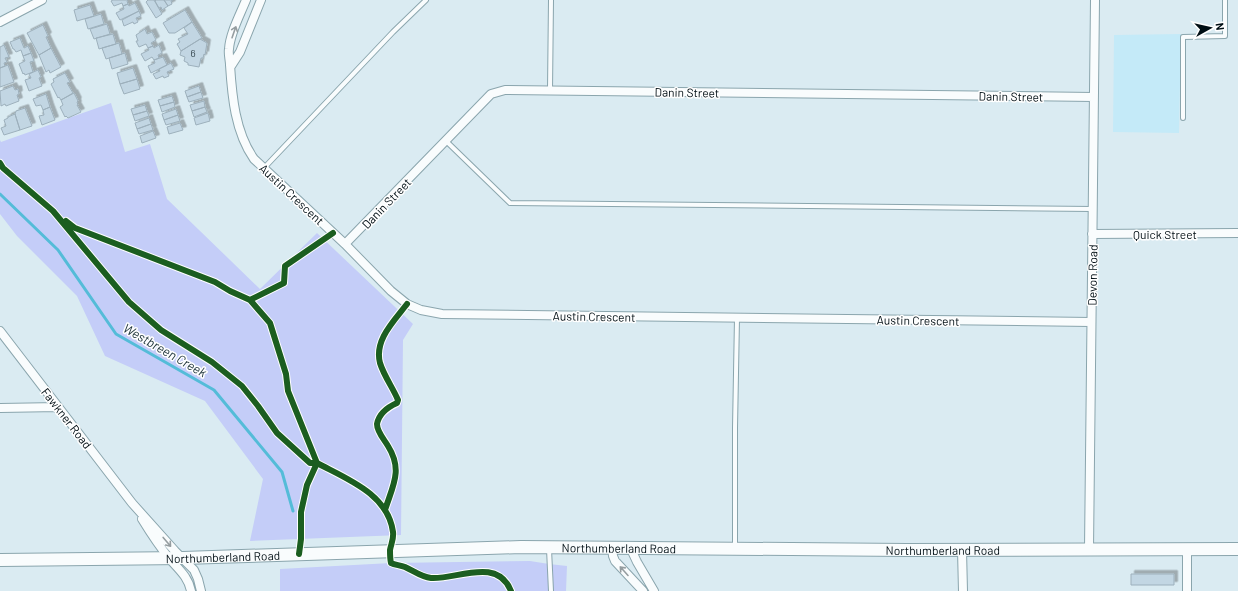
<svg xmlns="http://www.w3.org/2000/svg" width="1238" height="591" viewBox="0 0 1238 591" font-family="Barlow,sans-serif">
	<defs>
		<filter id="shadow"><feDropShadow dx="3.5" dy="-3.5" stdDeviation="0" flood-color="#0004"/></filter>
	</defs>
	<rect width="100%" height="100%" fill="#daebf2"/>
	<path fill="#c4eaf8" d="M 1181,34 L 1179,133 L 1113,132 L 1114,35 Z"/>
	<path fill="#c4cdf8" d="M 111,103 L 125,152 L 150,144 L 167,199 L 260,289 L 317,233 L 413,324 L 403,340 L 401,535 L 250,541 L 263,479 L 205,401 L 105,356 L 77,296 L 17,236 L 0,214 L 0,140 L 1,142 Z
		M 530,561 L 549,564 L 567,566 L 566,591 L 280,591 L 280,569 L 391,563 Z"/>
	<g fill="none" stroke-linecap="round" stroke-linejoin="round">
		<path stroke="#54bcd8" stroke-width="3" d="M 0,194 L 58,250 L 116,334 L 214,390 L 282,472 L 293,511"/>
	</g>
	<path fill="#c2d6e3" stroke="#9db0bc" filter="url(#shadow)" d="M 113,0 L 128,0 L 127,1 L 128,4 L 123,6 L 122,3 L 114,6 L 111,1 Z
		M 148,0 L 154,0 L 162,14 L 156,18 L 146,2 Z
		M 156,0 L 164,0 L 168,6 L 162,10 L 161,7 L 159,8 L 155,1 Z
		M 164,0 L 173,0 L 171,1 L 172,4 L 168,6 Z
		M 135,3 L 139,11 L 120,20 L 116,13 L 124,9 L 123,6 L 128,4 L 129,6 Z
		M 90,5 L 94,16 L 77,21 L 74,10 Z
		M 185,10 L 192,22 L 175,33 L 169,33 L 163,23 Z
		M 139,11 L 141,16 L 136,18 L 138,22 L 134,24 L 133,22 L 124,26 L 122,20 Z
		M 101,14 L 104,24 L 88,29 L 85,19 Z
		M 192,22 L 202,38 L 181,51 L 177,44 L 180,42 L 178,39 L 188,34 L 184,28 Z
		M 107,24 L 110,34 L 94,39 L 90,29 Z
		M 43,25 L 48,36 L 46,37 L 51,48 L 39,55 L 27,33 Z
		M 145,29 L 147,34 L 152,32 L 156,40 L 151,43 L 153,46 L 148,48 L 146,44 L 139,47 L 136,41 L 138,41 L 136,35 Z
		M 113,34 L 116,44 L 99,49 L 96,38 Z
		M 20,38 L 24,48 L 28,46 L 31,53 L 23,56 L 21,50 L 16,52 L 14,49 L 13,49 L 10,42 Z
		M 200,39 L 207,43 L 205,55 L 204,54 L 203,58 L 201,58 L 199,67 L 188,65 L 188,63 L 184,61 L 185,57 L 180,55 L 181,51 Z
		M 119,43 L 122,54 L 106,59 L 102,48 Z
		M 4,45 L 9,57 L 5,58 L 7,62 L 4,63 L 5,66 L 0,68 L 0,47 Z
		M 159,45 L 162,53 L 158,55 L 159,58 L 154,60 L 152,57 L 145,61 L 141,54 L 149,50 L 148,48 L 153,46 L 154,48 Z
		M 51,48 L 61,67 L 50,73 L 49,70 L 46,72 L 39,55 Z
		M 31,53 L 34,61 L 30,62 L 33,72 L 25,75 L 24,73 L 23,74 L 19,64 L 25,61 L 23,56 Z
		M 125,53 L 128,64 L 112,69 L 109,58 Z
		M 163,57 L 167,65 L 151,73 L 148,66 L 155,63 L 154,60 Z
		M 171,63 L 174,69 L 167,72 L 169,76 L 164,78 L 163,76 L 156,79 L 153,74 L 160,71 L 159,69 Z
		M 8,65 L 14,82 L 0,87 L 0,68 Z
		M 133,68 L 137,79 L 120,84 L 117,73 Z
		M 38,70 L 41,77 L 39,78 L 42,86 L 29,91 L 25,80 L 31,78 L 29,74 Z
		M 65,73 L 70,82 L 67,83 L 73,93 L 61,100 L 59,97 L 58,98 L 51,84 L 54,82 L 53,79 Z
		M 137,79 L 140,89 L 124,94 L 120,84 Z
		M 13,86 L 15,90 L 18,89 L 19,94 L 17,95 L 19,101 L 6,106 L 5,104 L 1,106 L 0,91 Z
		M 199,86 L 201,92 L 187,97 L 185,91 Z
		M 201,92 L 203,98 L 189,102 L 187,97 Z
		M 74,93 L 78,101 L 77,102 L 78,105 L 77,105 L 81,112 L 68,118 L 66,116 L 65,117 L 60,107 L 63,105 L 61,100 Z
		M 46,94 L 50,107 L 43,110 L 41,105 L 36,106 L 33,99 Z
		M 172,96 L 174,102 L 160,106 L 158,100 Z
		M 204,101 L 205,107 L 192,111 L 190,105 Z
		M 174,102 L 175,107 L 162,112 L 160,106 Z
		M 145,105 L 147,111 L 133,115 L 131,109 Z
		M 50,107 L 55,120 L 42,125 L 39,116 L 44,115 L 43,110 Z
		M 205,107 L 207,112 L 194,117 L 192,111 Z
		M 25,108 L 32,126 L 20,130 L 15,114 L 16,111 Z
		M 176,109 L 178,115 L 164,120 L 162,114 Z
		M 147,111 L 149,116 L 135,121 L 133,115 Z
		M 208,113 L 210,121 L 196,125 L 194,118 Z
		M 15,114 L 20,130 L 4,135 L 1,128 L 6,126 L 4,120 L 8,118 L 8,117 Z
		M 178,115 L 180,121 L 166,125 L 164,120 Z
		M 149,118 L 151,124 L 137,129 L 135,123 Z
		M 180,123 L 183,130 L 169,134 L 167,127 Z
		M 151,124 L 153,130 L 139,134 L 137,129 Z
		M 153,131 L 156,138 L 142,143 L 140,136 Z
		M 1131,574 L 1174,574 L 1174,585 L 1131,585 Z"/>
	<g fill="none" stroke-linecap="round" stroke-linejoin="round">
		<defs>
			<path id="lane" d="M 550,90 L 551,0
				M 1183,118 L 1183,37 L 1225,36 L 1225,0
				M 446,141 L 510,203 L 1093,209
				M 264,168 L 393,32 L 426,0
				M 735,548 L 735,428 L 737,318
				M 549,549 L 551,591"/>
			<path id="street" d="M 246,0 C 240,15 230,33 229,49 C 228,54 230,60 230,65 C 232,96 235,132 254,159 L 345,244 L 391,291 L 407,304 L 421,310 L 442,314 L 1091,322
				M 0,22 L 42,0
				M 231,66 L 240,52 L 261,0
				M 1092,234 L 1238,233
				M 345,244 L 491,94 L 505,90 L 1094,97
				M 0,331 L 132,503 L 175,551 L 194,570 L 198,579 L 201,591
				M 0,408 L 58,407
				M 142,519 C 150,532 159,546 169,558 C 178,569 188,576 191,591
				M 630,547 L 637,562 L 654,591
				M 612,548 L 613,556 L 615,561 L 643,591
				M 1089,549 L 1095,0
				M 962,550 L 963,591
				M 1187,591 L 1187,549"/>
			<g id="secondary">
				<path id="s1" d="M 0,560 L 183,558 L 521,547 L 907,550 L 1238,549"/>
			</g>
		</defs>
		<use href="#lane" stroke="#8aa5ad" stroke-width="6"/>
		<use href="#street" stroke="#8aa5ad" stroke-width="10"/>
		<use href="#secondary" stroke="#8aa5ad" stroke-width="14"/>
		<use href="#lane" stroke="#f9fcfd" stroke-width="4"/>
		<use href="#street" stroke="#f9fcfd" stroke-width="8"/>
		<use href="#secondary" stroke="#f9fcfd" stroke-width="12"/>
		<defs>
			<path id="cycleway" d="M 0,163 L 3,168 L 53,211 L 129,302 L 161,330 L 212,362 L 242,386 L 258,406 L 277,433 L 310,463 L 317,463 C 347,479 388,494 393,532 C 394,539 391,544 390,550 C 390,554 390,559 391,563 C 395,565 400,565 405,567 C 414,571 421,577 431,578 C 456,580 497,556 511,591
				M 66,221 L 75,228 L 215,282 L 230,291 L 250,300 L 284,283 L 285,266 L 333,233
				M 250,300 L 270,323 L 286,374 L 288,391 L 317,463 L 307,485 L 301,512 L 301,539 L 299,554
				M 385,510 C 393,485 403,470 388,446 C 384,439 377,432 377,424 C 379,413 388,407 397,403 L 398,400 C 393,388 384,376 380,363 C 374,340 394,321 407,304"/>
		</defs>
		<use href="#cycleway" stroke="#fff" stroke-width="8"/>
		<use href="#cycleway" stroke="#1b5e20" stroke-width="6"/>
	</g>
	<defs><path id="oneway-shaft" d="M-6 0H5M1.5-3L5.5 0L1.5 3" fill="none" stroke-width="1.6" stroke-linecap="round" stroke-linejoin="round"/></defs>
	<g stroke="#959da0">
		<use href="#oneway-shaft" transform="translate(234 32) rotate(-71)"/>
		<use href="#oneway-shaft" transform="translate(167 542) rotate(50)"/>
		<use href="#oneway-shaft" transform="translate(624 571) rotate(-132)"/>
	</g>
	<g text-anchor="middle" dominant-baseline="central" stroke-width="3" stroke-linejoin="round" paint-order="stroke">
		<g font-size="10" fill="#304048">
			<text x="193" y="53">6</text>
		</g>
		<g font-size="12" fill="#000e14" stroke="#fff">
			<text transform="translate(687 92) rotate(1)">Danin Street</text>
			<text transform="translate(1011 96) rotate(1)">Danin Street</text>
			<text transform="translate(292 194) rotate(43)">Austin Crescent</text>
			<text transform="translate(386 203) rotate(-46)">Danin Street</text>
			<text x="1165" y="234">Quick Street</text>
			<text transform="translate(1092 275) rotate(-89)">Devon Road</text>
			<text transform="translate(594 316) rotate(1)">Austin Crescent</text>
			<text transform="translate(918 320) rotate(1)">Austin Crescent</text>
			<text transform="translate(67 418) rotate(52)">Fawkner Road</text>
			<text stroke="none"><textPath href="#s1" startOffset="619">Northumberland Road</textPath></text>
			<text stroke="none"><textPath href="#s1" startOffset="943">Northumberland Road</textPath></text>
			<text stroke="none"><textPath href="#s1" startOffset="223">Northumberland Road</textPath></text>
		</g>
		<g font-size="13" font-style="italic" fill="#1e343b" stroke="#fff">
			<text transform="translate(165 350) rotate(30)">Westbreen Creek</text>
		</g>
	</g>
	<g transform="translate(1210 28) rotate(82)" stroke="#ffffff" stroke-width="3" paint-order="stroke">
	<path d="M0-3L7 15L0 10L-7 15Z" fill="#000e14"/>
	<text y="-6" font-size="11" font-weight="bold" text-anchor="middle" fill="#000e14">N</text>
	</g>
</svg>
